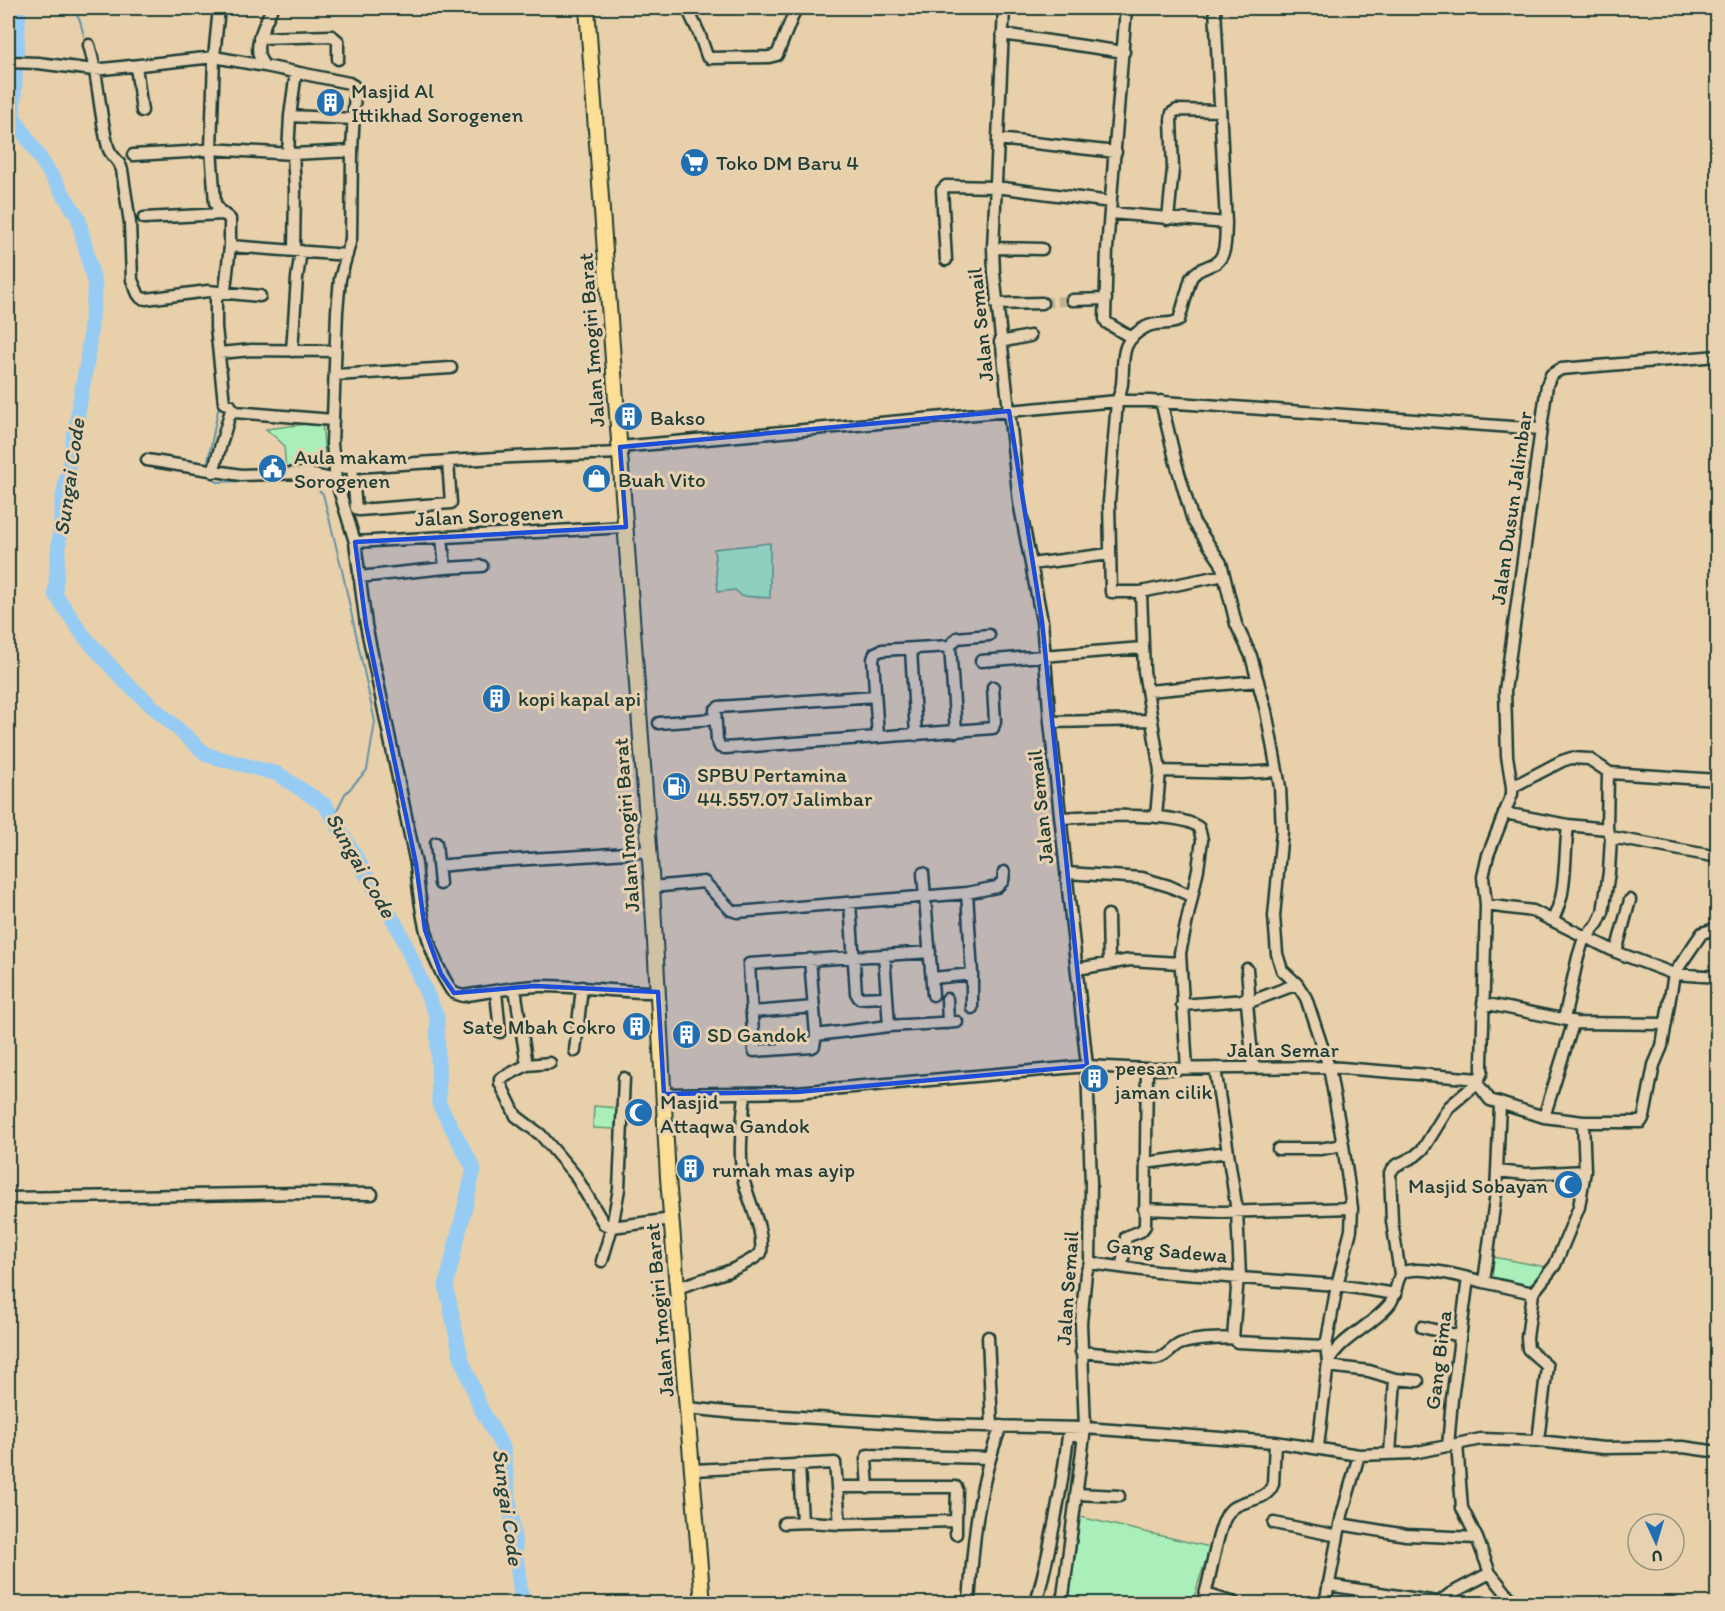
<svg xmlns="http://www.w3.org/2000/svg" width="1725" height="1611" viewBox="0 0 1725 1611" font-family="Itim,sans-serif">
	<rect width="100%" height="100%" fill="#e8d0ab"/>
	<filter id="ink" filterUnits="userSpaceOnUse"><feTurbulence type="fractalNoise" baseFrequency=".0167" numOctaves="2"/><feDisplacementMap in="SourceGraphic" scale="12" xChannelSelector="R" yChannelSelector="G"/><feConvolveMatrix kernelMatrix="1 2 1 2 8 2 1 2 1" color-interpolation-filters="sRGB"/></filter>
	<g filter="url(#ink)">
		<path fill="#aaefba" stroke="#649677" stroke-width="1.5" d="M 322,422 L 326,467 L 306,471 L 286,472 L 284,445 L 266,429 Z
			M 770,543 L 770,598 L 742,596 L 735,590 L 718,592 L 714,549 Z
			M 594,1106 L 617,1108 L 615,1129 L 593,1128 Z
			M 1488,1256 L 1546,1267 L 1530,1290 L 1486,1280 Z
			M 1080,1517 L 1210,1547 L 1192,1603 L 1067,1604 Z"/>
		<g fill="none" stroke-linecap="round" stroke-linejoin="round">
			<path stroke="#6693a7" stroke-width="2" d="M 73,8 L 80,21 L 86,44
				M 207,466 L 219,405
				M 211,476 L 217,482 L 306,479 L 323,494 L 342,570 L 375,722 L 367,770 L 345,794 L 333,818"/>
			<path stroke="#96ccf4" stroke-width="15" d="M 19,8 L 13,116 L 78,217 L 95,286 L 87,362 L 62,503 L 55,594 L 83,635 L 123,680 L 207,755 L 278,774 L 325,805 L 399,930 L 437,1017 L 439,1104 L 474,1169 L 446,1286 L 461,1357 L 480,1407 L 503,1448 L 522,1604"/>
			<path stroke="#c0b393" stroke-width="10" stroke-dasharray="10 5" stroke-linecap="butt" d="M 1042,303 L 1072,300"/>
			<defs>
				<path id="minor" d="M 219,8 L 214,57 L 211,149 L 215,203 L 219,210 L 230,219 L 230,246 L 347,255
					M 272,8 C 265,25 249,50 265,66 L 349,83 L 354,86 L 355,90 L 352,151 L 351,239 L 340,279 L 337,311 L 332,444 L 336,480 L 355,542 L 366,625 L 416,864 C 420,909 426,952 451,990 L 454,993 L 463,996 C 487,992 513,987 537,986 C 578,985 618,993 658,992
					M 687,8 L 699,33 L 707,56 L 710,58 L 769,57 L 777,55 L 796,8
					M 1004,8 L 993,248 L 994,273 L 1019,502 L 1042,621 L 1050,722 L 1087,1066 L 1091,1184 L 1090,1263 L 1086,1273 L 1081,1323 L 1085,1428 L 1062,1604
					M 1126,8 L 1107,249 L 1105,319 L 1107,323 L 1132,338
					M 1002,34 L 1124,52
					M 259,38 L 332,36 L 338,41 L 338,59
					M 89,45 C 99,79 99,113 108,147 C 111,158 119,158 122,170 L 130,223 L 132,280 L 138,294 L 141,298 L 146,299 L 208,291 L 260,296
					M 8,62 L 38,63 L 94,70 L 214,57 L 265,66
					M 136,66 L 142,111
					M 290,116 L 354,119
					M 998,139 L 1116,152
					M 288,153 L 290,116 L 296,72
					M 293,154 L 295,189 L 294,250
					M 133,155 L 187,152 L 211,149 L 293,154 L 352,151
					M 1111,213 L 1226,223
					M 144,218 L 223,214
					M 1168,219 L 1173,169 L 1171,120 L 1172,113 L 1177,110 L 1220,111
					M 230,246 L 225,290 L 216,298 L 216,327 L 224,403 L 230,405 L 234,412 L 333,420
					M 993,248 L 1042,249
					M 946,260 L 942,190 L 946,186 L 996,187 L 1111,202
					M 1072,300 L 1106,299
					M 996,304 L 1042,303
					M 1000,342 L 1030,336
					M 292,351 L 297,278 L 301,251
					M 219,353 L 252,350 L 335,351
					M 1718,356 L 1561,369 L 1551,375 L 1547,385 L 1505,691 L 1507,756 L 1512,787 L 1512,794 L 1488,855 L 1483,877 L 1486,905 L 1482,1064 L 1482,1072 L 1477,1083 L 1490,1100 L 1544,1117 L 1583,1122 L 1641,1122 L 1644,1117 L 1654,1065 L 1662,1046 L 1674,974 L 1702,933 L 1718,928
					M 335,375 L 451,368
					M 1161,401 L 1176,463 L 1193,521 L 1221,563 L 1236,624 L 1251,656 L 1266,711 L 1280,787 L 1282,831 L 1274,916 L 1277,954 L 1282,970 L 1297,984 L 1306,998 L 1329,1067 L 1343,1145 L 1352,1208 L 1351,1230 L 1337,1285 L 1326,1346 L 1328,1362 L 1318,1447
					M 620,447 L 1117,401 L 1150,401 L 1541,429
					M 147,460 L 241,475 L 304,473 L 336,480
					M 352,467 L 356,508 L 359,510 L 451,503 L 448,462
					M 339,468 L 512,457 L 621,453
					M 213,472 L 231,410
					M 442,537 L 445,568 L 482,566
					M 355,542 L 626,527
					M 1031,564 L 1109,554
					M 359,577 L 445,568
					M 1141,592 L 1224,575
					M 950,646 L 957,638 L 989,635
					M 911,649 L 916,735
					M 981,661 L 1142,648
					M 1148,691 L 1258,681
					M 875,696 L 719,707 L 715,710 L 717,740 L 720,747 L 725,748 L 878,737 L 873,659 L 875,653 L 882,650 L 950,646 L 956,732
					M 1050,722 L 1151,720
					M 659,723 L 715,719
					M 878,737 L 993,728 L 995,722 L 993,687
					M 1160,771 L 1242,773 L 1277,771
					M 1512,787 L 1562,761 L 1571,758 L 1589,759 L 1610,773 L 1718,780
					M 1504,813 L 1568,825 L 1607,829
					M 1156,817 L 1160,771 L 1144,671 L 1141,592 L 1111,592 L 1109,502 L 1117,401 C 1131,373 1110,345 1146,327 C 1157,321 1169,326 1179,320 L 1191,278 C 1197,270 1202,269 1211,265 C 1228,260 1225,238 1226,223 L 1215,8
					M 1062,818 C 1088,816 1183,811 1199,828 L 1202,840 L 1198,869 L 1180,953 L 1187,1069
					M 1611,837 L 1718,857
					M 436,843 L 440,884
					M 438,866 C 509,858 579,858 649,851
					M 923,873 L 933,995
					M 1067,873 L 1142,878 L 1169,886 L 1191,896
					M 652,887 L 704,882 L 731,910 L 737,912 L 967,893 L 997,887 L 1003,881 L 1004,872
					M 967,893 L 972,974 L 972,1008
					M 850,903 L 856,993 L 859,998 L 887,997 L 884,955
					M 1486,905 L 1533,911 L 1616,952 L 1674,974 L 1718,977
					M 1108,915 L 1109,962
					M 1553,920 C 1556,913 1559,905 1561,898 C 1566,876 1565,849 1568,825
					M 930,952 L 749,964 L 754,1051 L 812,1047 L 814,1046 L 816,1035 L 889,1026 L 957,1022
					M 1616,952 L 1630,900
					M 810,959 L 816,1035
					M 1077,969 L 1130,960 L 1179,963
					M 933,978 L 972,974
					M 515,989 L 527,1065
					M 496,992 L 500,1032
					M 887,997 L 889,1026
					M 947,999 L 948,1023
					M 1246,1002 L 1249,992 L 1247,969
					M 1247,1003 L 1297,984
					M 1483,1003 L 1572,1021 L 1572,1027 L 1544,1117
					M 1182,1005 L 1244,1000 L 1247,1003 L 1253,1067
					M 751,1012 L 814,1007
					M 1564,1019 L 1578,957 L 1583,941 L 1598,923 L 1603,912 L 1609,872 L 1611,837 L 1607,829 L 1608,773
					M 1572,1023 L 1666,1024
					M 575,1051 L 582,987
					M 550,1063 L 527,1065 L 500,1079 L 500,1083 L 516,1116 L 541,1135 L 575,1175 L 604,1224 L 612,1227 L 672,1219
					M 1215,1068 L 1237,1211 L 1240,1277
					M 664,1094 L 797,1092 L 1087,1066 L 1147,1069 L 1329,1067 L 1479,1079
					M 1278,1149 L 1320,1149 L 1343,1145
					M 1145,1163 L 1228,1152
					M 1497,1171 L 1526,1174 L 1585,1171
					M 8,1198 L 300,1193 L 372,1194
					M 1144,1209 L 1222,1212 L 1352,1208
					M 602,1261 L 612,1227 L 619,1189 L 624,1078
					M 1090,1263 L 1157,1272 L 1337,1285 L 1396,1294
					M 1122,1266 L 1126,1237 L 1141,1231 L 1145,1226 L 1147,1069
					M 1400,1274 L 1392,1221 L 1390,1173 L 1395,1166 L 1415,1156 L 1423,1149 L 1449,1107 L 1477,1083
					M 1238,1276 L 1233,1338 L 1237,1342 L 1326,1346
					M 1484,1282 L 1533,1293
					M 678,1288 C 708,1276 734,1274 761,1253 C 764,1226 748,1203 743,1177 C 738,1150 743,1120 745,1093
					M 1422,1327 L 1460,1336
					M 988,1337 L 992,1426
					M 1081,1352 L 1156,1359 C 1166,1358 1171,1348 1180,1344 C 1197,1338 1216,1339 1233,1338
					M 1328,1362 C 1341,1337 1371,1327 1389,1305 C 1398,1295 1394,1281 1403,1272 C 1423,1265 1463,1277 1484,1282 L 1496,1192 L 1500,1105
					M 1328,1366 L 1369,1371 L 1395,1379 L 1390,1454
					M 1395,1379 L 1418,1381
					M 688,1408 L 736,1413 L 934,1425 L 1085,1428 L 1275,1442 L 1359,1455 L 1413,1453 L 1481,1439 L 1538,1441 L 1604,1448 L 1683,1447 L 1718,1452
					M 1538,1441 L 1547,1366 L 1528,1349 L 1527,1338 L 1533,1293 L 1555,1265 L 1579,1207 L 1585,1171 L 1583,1122
					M 1457,1444 L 1462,1508 L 1477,1538 L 1490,1573 L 1515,1604
					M 1448,1446 L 1452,1399 L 1468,1278
					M 799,1464 L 802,1522
					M 693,1470 L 835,1463 L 840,1524
					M 837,1487 L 956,1487 L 957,1489 L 956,1521
					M 868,1488 L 866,1459 L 868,1455 L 988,1458
					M 1076,1494 L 1119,1496
					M 784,1523 L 808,1522 L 840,1524 L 956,1521 L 956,1534
					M 1274,1523 L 1338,1536
					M 1340,1524 L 1406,1535 L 1477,1538
					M 1328,1585 L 1437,1602
					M 1206,1594 L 1237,1604
					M 969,1604 C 973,1541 978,1485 1001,1426
					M 1036,1604 C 1051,1546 1061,1495 1068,1436 L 1084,1436
					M 1202,1604 C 1211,1580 1216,1531 1228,1513 C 1240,1497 1266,1504 1273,1484 L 1275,1442
					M 1325,1604 L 1342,1515 L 1359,1455
					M 1437,1604 L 1450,1594 L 1490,1573"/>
				<path id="major" d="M 587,8 L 652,887 L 668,1178 L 703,1604"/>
			</defs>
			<use href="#minor" stroke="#1f3d34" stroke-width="15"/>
			<use href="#major" stroke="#1f3d34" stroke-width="18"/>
			<use href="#minor" stroke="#e7d1b1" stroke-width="10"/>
			<use href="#major" stroke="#fcde96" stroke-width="14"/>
		</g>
	</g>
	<path fill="#1d4ed8" fill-opacity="0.2" stroke="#1d4ed8" stroke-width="4.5" stroke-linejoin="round" d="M 1009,411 L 1042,621 L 1087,1066 L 797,1092 L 664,1094 L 658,992 L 535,986 L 454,993 L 441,974 L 425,930 L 416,864 L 366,625 L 355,542 L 626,527 L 620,447 Z"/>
	<defs>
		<symbol id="building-disc" viewBox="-11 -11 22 22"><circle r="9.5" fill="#1f6fb2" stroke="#e7d1b1"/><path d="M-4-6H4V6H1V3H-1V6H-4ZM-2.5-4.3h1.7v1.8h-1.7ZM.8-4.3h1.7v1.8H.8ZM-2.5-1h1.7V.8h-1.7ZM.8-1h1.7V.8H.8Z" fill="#fff"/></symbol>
		<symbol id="supermarket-disc" viewBox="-11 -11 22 22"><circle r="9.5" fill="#1f6fb2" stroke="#e7d1b1"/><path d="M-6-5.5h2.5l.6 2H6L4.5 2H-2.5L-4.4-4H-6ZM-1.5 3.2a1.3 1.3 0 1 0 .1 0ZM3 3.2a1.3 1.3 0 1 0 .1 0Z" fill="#fff"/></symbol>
		<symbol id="civic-disc" viewBox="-11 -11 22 22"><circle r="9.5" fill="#1f6fb2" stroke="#e7d1b1"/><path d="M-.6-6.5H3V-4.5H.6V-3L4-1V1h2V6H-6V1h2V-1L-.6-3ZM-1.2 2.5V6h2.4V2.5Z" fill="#fff"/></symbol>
		<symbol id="shop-disc" viewBox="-11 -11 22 22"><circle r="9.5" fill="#1f6fb2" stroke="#e7d1b1"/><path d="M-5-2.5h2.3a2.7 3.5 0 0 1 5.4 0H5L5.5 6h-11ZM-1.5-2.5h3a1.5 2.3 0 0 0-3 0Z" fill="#fff"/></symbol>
		<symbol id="fuel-disc" viewBox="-11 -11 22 22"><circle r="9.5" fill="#1f6fb2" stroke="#e7d1b1"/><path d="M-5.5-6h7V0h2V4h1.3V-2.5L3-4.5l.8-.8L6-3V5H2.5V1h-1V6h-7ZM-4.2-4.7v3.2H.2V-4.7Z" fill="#fff"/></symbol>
		<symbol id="mosque-disc" viewBox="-11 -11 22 22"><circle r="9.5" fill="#1f6fb2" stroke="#e7d1b1"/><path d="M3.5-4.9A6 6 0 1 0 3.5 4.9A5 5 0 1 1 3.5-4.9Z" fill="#fff"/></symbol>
	</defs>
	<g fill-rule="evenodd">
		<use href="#building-disc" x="314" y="86" width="33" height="33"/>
		<use href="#supermarket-disc" x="678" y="146" width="33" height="33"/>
		<use href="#building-disc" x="612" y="400" width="33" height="33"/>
		<use href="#civic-disc" x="256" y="452" width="33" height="33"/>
		<use href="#shop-disc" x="580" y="462" width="33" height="33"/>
		<use href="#building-disc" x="480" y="682" width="33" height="33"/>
		<use href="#fuel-disc" x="660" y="770" width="33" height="33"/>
		<use href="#building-disc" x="620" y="1010" width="33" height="33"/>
		<use href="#building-disc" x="670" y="1018" width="33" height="33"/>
		<use href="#building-disc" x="1078" y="1062" width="33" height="33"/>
		<use href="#mosque-disc" x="622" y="1096" width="33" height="33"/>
		<use href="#building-disc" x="674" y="1152" width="33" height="33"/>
		<use href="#mosque-disc" x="1552" y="1168" width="33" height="33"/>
	</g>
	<g text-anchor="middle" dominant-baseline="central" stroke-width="6" stroke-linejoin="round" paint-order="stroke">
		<g font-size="21" fill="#1f3d34" stroke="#e7d1b1" text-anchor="start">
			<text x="351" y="90">Masjid Al<tspan x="351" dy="24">Ittikhad Sorogenen</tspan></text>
			<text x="716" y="162">Toko DM Baru 4</text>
			<text x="650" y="417">Bakso</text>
			<text x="294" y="456">Aula makam<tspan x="294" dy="24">Sorogenen</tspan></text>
			<text x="618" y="479">Buah Vito</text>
			<text x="518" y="698">kopi kapal api</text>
			<text x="697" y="774">SPBU Pertamina<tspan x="697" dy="24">44.557.07 Jalimbar</tspan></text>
			<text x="616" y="1026" text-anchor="end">Sate Mbah Cokro</text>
			<text x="707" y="1034">SD Gandok</text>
			<text x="1115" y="1067">peesan<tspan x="1115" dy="24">jaman cilik</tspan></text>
			<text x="660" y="1101">Masjid<tspan x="660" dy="24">Attaqwa Gandok</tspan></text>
			<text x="712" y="1169">rumah mas ayip</text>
			<text x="1548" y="1185" text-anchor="end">Masjid Sobayan</text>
		</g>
		<g font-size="21" fill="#1f3d34" stroke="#e7d1b1">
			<text transform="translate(980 325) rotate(-96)">Jalan Semail</text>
			<text transform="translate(591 340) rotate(-94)">Jalan Imogiri Barat</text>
			<text transform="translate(1511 508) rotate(-82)">Jalan Dusun Jalimbar</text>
			<text transform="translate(489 515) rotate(-3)">Jalan Sorogenen</text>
			<text transform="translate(1040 807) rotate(-96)">Jalan Semail</text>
			<text transform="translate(626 825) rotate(-94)">Jalan Imogiri Barat</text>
			<text x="1283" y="1049">Jalan Semar</text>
			<text transform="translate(1167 1250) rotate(5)">Gang Sadewa</text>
			<text transform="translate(1067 1288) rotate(-86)">Jalan Semail</text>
			<text transform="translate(659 1310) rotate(-95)">Jalan Imogiri Barat</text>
			<text transform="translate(1438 1360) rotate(-83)">Gang Bima</text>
		</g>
		<g font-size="22" font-style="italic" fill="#25443e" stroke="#e7d1b1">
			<text transform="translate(69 477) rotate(-82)">Sungai Code</text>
			<text transform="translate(361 865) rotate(60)">Sungai Code</text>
			<text transform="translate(508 1507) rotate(82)">Sungai Code</text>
		</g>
	</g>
	<rect width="1725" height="1611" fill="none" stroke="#e7d1b1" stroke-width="30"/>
	<rect x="15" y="15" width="1695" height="1581" fill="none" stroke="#1f3d34" stroke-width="2" filter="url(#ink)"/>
	<g transform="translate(1656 1542) rotate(176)"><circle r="28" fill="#e7d1b1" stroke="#97967f" stroke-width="1.5"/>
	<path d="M0-4.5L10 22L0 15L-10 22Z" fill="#1f6fb2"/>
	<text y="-9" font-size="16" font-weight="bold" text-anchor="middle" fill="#1f3d34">U</text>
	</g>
</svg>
